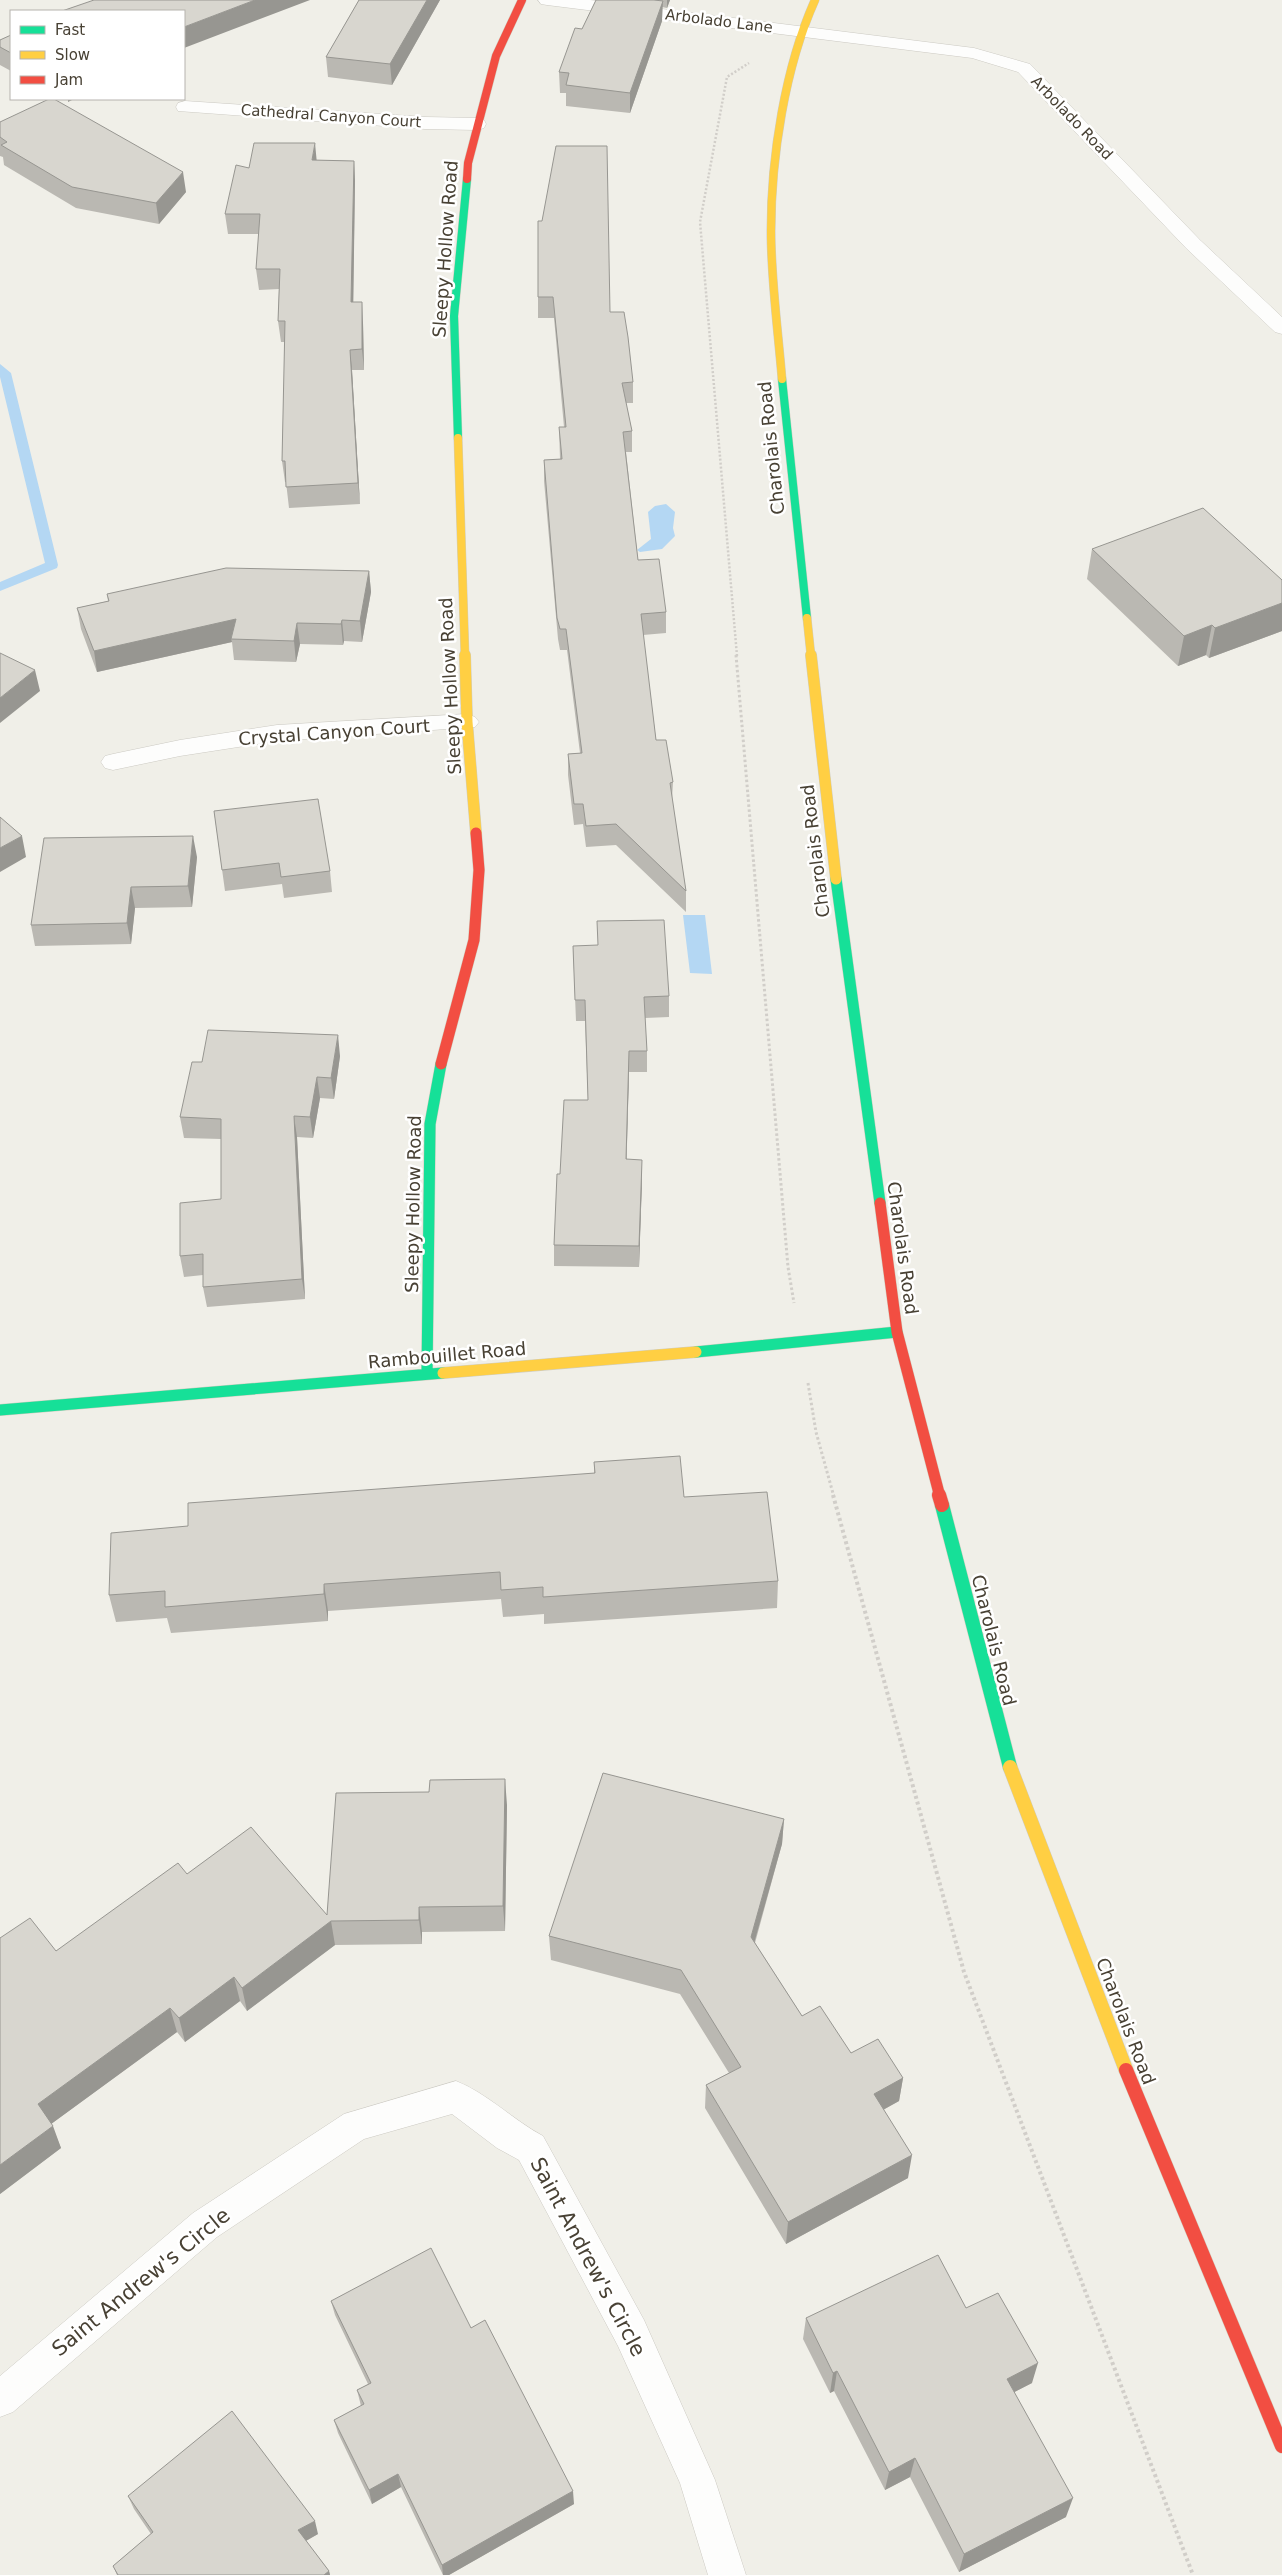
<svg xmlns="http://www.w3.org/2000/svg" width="1282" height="2575" viewBox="0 0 1282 2575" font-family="'DejaVu Sans',sans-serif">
	<rect width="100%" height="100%" fill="#f0efe8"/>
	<path fill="#b4d7f3" d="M 666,504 L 675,512 L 673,528 L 675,536 L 662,549 L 640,552 L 637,550 L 651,539 L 648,512 L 655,506 Z
		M 683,915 L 705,915 L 712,974 L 690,973 Z"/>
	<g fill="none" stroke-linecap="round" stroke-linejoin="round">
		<path fill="#b4d7f3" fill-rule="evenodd" d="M 0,364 L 11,373 L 58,565 L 57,568 L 0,591 L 0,582 L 45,563 L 0,377 Z"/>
		<defs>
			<path id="street" d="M 538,0 L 590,0 L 974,48 L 1030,64 L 1200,240 L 1282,317 L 1282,334 L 1275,332 L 1186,248 L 1018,72 L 972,58 L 547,5 L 541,4 Z
				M 185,101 L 425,117 L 477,118 L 484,120 L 486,124 L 484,128 L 477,130 L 425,129 L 178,111 L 176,107 L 178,103 Z
				M 467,714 L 475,717 L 479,722 L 475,727 L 277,741 L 180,756 L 113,770 L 105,768 L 101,762 L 105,756 L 113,754 L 180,740 L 277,725 Z
				M 456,2081 C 487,2093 513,2120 543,2136 L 644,2320 L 715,2480 L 746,2575 L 708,2575 L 680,2483 L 618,2346 L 519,2160 L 497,2148 L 452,2114 L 364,2139 L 217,2237 L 13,2412 L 0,2417 L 0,2376 L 193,2213 L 344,2114 Z"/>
			<path id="fast-far2" d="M 782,379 L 807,618
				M 458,438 L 454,316 L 467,179"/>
			<path id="fast-far1" d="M 836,879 L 880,1203
				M 696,1352 L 897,1332
				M 427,1374 L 430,1124 L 441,1064
				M 0,1410 L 443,1373"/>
			<path id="fast" d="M 942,1505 L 1010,1767"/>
			<path id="slow-far2" d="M 782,379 C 778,330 771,280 771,231 C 771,157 785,67 815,0
				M 458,438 L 465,656
				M 807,618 L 811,656"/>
			<path id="slow-far1" d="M 465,655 L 467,722 L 476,833
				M 811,655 L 836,879
				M 443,1373 L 696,1352"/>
			<path id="slow" d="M 1010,1767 L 1126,2070"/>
			<path id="jam-far2" d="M 467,179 L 468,163 L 496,56 L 522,0"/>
			<path id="jam-far1" d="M 441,1064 L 474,940 L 479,870 L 476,833
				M 880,1203 L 897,1332 L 940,1497"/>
			<path id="jam" d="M 939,1495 L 942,1505
				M 1126,2070 L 1282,2446"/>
		</defs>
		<use href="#street" stroke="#cccac3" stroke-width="1"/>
		<use href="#fast-far2" stroke="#d0cdbf" stroke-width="9"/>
		<use href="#fast-far1" stroke="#d0cdbf" stroke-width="12"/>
		<use href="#fast" stroke="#d0cdbf" stroke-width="15"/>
		<use href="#slow-far2" stroke="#d0cdbf" stroke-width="9"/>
		<use href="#slow-far1" stroke="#d0cdbf" stroke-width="12"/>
		<use href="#slow" stroke="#d0cdbf" stroke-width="15"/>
		<use href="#jam-far2" stroke="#d0cdbf" stroke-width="9"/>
		<use href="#jam-far1" stroke="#d0cdbf" stroke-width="12"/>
		<use href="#jam" stroke="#d0cdbf" stroke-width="15"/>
		<path stroke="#d1cec9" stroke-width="2.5" stroke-dasharray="2 2" stroke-linecap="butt" d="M 737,656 L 700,222 L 727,77 L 749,63"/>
		<path stroke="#d1cec9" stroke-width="3" stroke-dasharray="2.5 2.5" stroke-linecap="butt" d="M 736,655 L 788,1267 L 794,1303
			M 808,1383 L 816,1432 L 834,1497"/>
		<path stroke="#d1cec9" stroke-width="4" stroke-dasharray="3 3" stroke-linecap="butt" d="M 833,1495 L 964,1972 L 1193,2575"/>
		<use href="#street" fill="#fdfdfc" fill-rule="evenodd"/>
		<use href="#fast-far2" stroke="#16e098" stroke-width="8"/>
		<use href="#fast-far1" stroke="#16e098" stroke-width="11"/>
		<use href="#fast" stroke="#16e098" stroke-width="14"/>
		<use href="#slow-far2" stroke="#ffcf43" stroke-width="8"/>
		<use href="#slow-far1" stroke="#ffcf43" stroke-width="11"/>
		<use href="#slow" stroke="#ffcf43" stroke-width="14"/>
		<use href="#jam-far2" stroke="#f24e42" stroke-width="8"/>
		<use href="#jam-far1" stroke="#f24e42" stroke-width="11"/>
		<use href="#jam" stroke="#f24e42" stroke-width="14"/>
	</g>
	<path fill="#bab8b2" d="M 359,0 L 440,0 L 392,85 L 328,77 L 326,57 Z
		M 596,0 L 670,0 L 667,8 L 662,7 L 662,21 L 630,113 L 566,106 L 566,93 L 560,93 L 559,72 L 582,29 Z
		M 11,35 L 11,71 L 0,65 L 0,40 Z
		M 0,122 L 186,192 L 159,224 L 76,208 L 4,165 L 3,157 L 0,156 Z
		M 317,160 L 354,161 L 355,181 L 353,302 L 363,323 L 364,370 L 352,370 L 360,504 L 289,508 L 286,482 L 285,482 L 282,461 L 285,342 L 281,342 L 278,321 L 279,289 L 259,290 L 256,269 L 259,234 L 228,234 L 225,214 L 249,168 Z
		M 538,221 L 610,312 L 633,382 L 633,403 L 626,403 L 632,431 L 632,452 L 626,452 L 638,560 L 666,612 L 666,633 L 643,635 L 656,740 L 673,782 L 672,799 L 686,891 L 686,912 L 616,845 L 586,847 L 583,824 L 574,825 L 568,775 L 568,754 L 580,753 L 567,650 L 560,650 L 558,639 L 544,481 L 544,460 L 560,459 L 559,427 L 564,427 L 554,318 L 538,318 Z
		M 1092,549 L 1282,580 L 1282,631 L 1209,658 L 1206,655 L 1178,666 L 1087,579 Z
		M 369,571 L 371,592 L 362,642 L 344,641 L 343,645 L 300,644 L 296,662 L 234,660 L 232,642 L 97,672 L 81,629 L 77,608 L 108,601 L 107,594 Z
		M 214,811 L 330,871 L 332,892 L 284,898 L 282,884 L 225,891 Z
		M 197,857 L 192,907 L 135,908 L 131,944 L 35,946 L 31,925 Z
		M 573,946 L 669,996 L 669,1017 L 645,1018 L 647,1051 L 647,1072 L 629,1072 L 626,1159 L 642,1180 L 639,1267 L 554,1266 L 554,1245 L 560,1174 L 588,1100 L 585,1021 L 576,1021 Z
		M 340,1056 L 334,1099 L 320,1098 L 313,1138 L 297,1137 L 305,1299 L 207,1307 L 203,1287 L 203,1275 L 184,1277 L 180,1256 L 221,1199 L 221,1139 L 184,1138 L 180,1117 L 202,1062 Z
		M 594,1462 L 684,1497 L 778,1581 L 777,1608 L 544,1624 L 544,1614 L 503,1617 L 501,1599 L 328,1611 L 328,1621 L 171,1633 L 167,1618 L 116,1622 L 109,1595 L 188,1526 L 594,1473 Z
		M 507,1805 L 505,1931 L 422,1932 L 422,1944 L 335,1945 L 247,2011 L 240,2001 L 185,2042 L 177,2032 L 51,2124 L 61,2148 L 0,2194 L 56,1951 L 187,1874 L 327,1915 Z
		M 784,1819 L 782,1844 L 755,1943 L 802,2016 L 851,2053 L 903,2078 L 899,2101 L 883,2110 L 908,2178 L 786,2244 L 705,2108 L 706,2085 L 729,2073 L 680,1994 L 551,1960 L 549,1936 Z
		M 331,2301 L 471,2328 L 574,2504 L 449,2575 L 443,2575 L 401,2487 L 372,2504 L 338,2433 L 334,2420 L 361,2406 L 357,2390 L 368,2384 L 335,2315 Z
		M 966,2308 L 1032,2383 L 1014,2392 L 1066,2517 L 959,2572 L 910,2477 L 885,2490 L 834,2391 L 830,2393 L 803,2339 L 806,2318 Z
		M 128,2496 L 318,2534 L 306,2541 L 329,2571 L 330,2575 L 117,2575 L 113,2566 L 151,2534 L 134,2509 Z"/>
	<path fill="#979691" d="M 255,0 L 310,0 L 184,48 L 184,27 Z
		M 427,0 L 440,0 L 392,85 L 390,64 Z
		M 667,0 L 670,0 L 667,8 Z
		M 663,1 L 662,21 L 630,113 L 630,93 Z
		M 68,99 L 74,99 L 68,102 Z
		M 315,143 L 317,164 L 312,160 Z
		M 354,161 L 355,181 L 353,323 L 351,302 Z
		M 183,172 L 186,192 L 159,224 L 156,203 Z
		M 362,302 L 363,323 L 364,370 L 362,349 Z
		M 350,350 L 352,370 L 360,504 L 358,483 Z
		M 369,571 L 371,592 L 362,642 L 360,621 Z
		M 1282,603 L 1282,631 L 1209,658 L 1215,628 Z
		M 236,619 L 231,639 L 232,642 L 97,672 L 94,651 Z
		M 342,620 L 344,641 L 343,645 L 341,624 Z
		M 297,623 L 300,644 L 296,662 L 294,641 Z
		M 1212,625 L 1206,655 L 1178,666 L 1184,636 Z
		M 35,670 L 40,691 L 0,723 L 0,698 Z
		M 22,836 L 26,857 L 0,872 L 0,848 Z
		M 193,836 L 197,857 L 192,907 L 188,886 Z
		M 131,887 L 135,908 L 131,944 L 127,923 Z
		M 338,1035 L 340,1056 L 334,1099 L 331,1078 Z
		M 629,1051 L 629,1072 L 626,1180 L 626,1159 Z
		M 317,1077 L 320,1098 L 313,1138 L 310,1117 Z
		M 294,1116 L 297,1137 L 305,1299 L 302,1279 Z
		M 642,1160 L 642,1180 L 639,1267 L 639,1246 Z
		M 324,1584 L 328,1611 L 328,1621 L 324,1594 Z
		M 505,1779 L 507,1805 L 505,1931 L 503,1906 Z
		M 784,1819 L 782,1844 L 749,1961 L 751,1937 Z
		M 419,1907 L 422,1932 L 422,1944 L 419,1920 Z
		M 331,1921 L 335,1945 L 247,2011 L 242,1988 Z
		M 234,1977 L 240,2001 L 185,2042 L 179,2018 Z
		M 170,2008 L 177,2032 L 47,2127 L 38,2104 Z
		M 903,2078 L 899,2101 L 870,2117 L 874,2094 Z
		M 53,2126 L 61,2148 L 0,2194 L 0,2165 Z
		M 912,2155 L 908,2178 L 786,2244 L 788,2222 Z
		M 1038,2363 L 1032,2383 L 1001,2399 L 1007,2379 Z
		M 837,2371 L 834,2391 L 830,2393 L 833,2373 Z
		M 915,2458 L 910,2477 L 885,2490 L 889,2472 Z
		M 398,2474 L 401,2487 L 372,2504 L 369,2490 Z
		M 573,2491 L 574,2504 L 449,2575 L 443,2575 L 442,2565 Z
		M 1073,2498 L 1066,2517 L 959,2572 L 964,2554 Z
		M 315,2521 L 318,2534 L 302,2543 L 298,2530 Z
		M 329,2571 L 330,2575 L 324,2575 Z"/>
	<path fill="#d8d6cf" stroke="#979691" d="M 94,0 L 255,0 L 184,27 L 184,11 L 62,11 Z
		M 359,0 L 427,0 L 390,64 L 326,57 Z
		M 596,0 L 654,0 L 663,1 L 630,93 L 566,85 L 569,73 L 559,72 L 575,28 L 582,29 Z
		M 11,35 L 11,53 L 0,47 L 0,40 Z
		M 49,99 L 54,99 L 183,172 L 156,203 L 72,187 L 1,145 L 7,142 L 0,137 L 0,122 Z
		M 254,143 L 315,143 L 312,160 L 354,161 L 351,302 L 362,302 L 362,349 L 350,350 L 358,483 L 286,487 L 285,461 L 282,461 L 285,321 L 278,321 L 280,269 L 256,269 L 260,214 L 225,214 L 236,165 L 249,168 Z
		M 556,146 L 607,146 L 610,312 L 624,312 L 628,337 L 633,382 L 622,383 L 632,431 L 623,432 L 638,560 L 659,559 L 666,612 L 641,614 L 656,740 L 666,740 L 673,782 L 670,783 L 686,891 L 616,824 L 586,826 L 583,804 L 574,804 L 568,754 L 582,753 L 566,629 L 560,629 L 557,618 L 544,460 L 562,459 L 559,427 L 566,427 L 553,297 L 538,297 L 538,221 L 542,221 Z
		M 1203,508 L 1282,580 L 1282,603 L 1215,628 L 1212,625 L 1184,636 L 1092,549 Z
		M 226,568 L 369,571 L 360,621 L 342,620 L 341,624 L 297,623 L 294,641 L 231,639 L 236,619 L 94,651 L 77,608 L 109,601 L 107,594 Z
		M 0,653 L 35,670 L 0,698 Z
		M 318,799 L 330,871 L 281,877 L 279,863 L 222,870 L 214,811 Z
		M 0,817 L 22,836 L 0,848 Z
		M 193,836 L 188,886 L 131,887 L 127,923 L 31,925 L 44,838 Z
		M 664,920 L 669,996 L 644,997 L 647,1051 L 629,1051 L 626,1159 L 642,1160 L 639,1246 L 554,1245 L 557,1174 L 560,1174 L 564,1100 L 588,1100 L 585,1000 L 575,1000 L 573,946 L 598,945 L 597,921 Z
		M 208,1030 L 338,1035 L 331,1078 L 317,1077 L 310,1117 L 294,1116 L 302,1279 L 203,1287 L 203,1254 L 180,1256 L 180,1203 L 221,1199 L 221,1119 L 180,1117 L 192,1062 L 202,1062 Z
		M 680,1456 L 684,1497 L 767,1492 L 778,1581 L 543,1597 L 543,1587 L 501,1590 L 500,1572 L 324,1584 L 324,1594 L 165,1607 L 165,1591 L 109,1595 L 111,1533 L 188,1526 L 188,1503 L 595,1473 L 594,1462 Z
		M 603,1773 L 784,1819 L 751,1937 L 802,2016 L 820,2006 L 851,2053 L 878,2039 L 903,2078 L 874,2094 L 912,2155 L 788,2222 L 706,2085 L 741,2067 L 681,1970 L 549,1936 Z
		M 505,1779 L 503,1906 L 419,1907 L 419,1920 L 331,1921 L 242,1988 L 234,1977 L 179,2018 L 170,2008 L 38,2104 L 53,2126 L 0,2165 L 0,1938 L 30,1918 L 56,1951 L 178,1863 L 187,1874 L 251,1827 L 327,1915 L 336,1793 L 429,1792 L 430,1780 Z
		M 431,2248 L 471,2328 L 485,2320 L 573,2491 L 442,2565 L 398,2474 L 369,2490 L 334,2420 L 364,2404 L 357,2390 L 371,2383 L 331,2301 Z
		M 938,2255 L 966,2308 L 998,2293 L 1038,2363 L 1007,2379 L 1073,2498 L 964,2554 L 915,2458 L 889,2472 L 837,2371 L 833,2373 L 806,2318 Z
		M 232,2411 L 315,2521 L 298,2530 L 329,2571 L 324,2575 L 118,2575 L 113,2566 L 153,2532 L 128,2496 Z"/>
	<g text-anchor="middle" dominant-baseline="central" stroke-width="5" stroke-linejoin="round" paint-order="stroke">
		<g font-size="15" fill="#484134" stroke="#fff">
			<text transform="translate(719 21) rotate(7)">Arbolado Lane</text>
			<text transform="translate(331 116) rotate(4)">Cathedral Canyon Court</text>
			<text transform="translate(1072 118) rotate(46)">Arbolado Road</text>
		</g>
		<g font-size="18" fill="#484134" stroke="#fff">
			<text transform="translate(445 249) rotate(-86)">Sleepy Hollow Road</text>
			<text transform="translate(771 448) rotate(-96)">Charolais Road</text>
			<text transform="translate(450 686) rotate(-93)">Sleepy Hollow Road</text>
			<text transform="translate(334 732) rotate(-4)">Crystal Canyon Court</text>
			<text transform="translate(815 851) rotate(-97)">Charolais Road</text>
			<text transform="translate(413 1204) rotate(-89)">Sleepy Hollow Road</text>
			<text transform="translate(903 1248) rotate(82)">Charolais Road</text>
			<text transform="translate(447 1355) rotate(-5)">Rambouillet Road</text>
			<text transform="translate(994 1640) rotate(76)">Charolais Road</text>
			<text transform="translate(1126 2021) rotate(69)">Charolais Road</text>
		</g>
		<g font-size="21" fill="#484134" stroke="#fff">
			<text transform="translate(588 2257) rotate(62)">Saint Andrew's Circle</text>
			<text transform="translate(141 2282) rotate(-39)">Saint Andrew's Circle</text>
		</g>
	</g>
	<rect x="10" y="10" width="175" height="90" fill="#ffffff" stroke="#b6b3ae"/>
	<rect x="20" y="26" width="25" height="8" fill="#16e098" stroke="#b6b3ae"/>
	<text x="55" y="35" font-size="15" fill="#484134">Fast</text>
	<rect x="20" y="51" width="25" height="8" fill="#ffcf43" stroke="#b6b3ae"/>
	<text x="55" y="60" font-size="15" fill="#484134">Slow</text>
	<rect x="20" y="76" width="25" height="8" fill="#f24e42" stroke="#b6b3ae"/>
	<text x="55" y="85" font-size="15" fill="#484134">Jam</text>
</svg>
